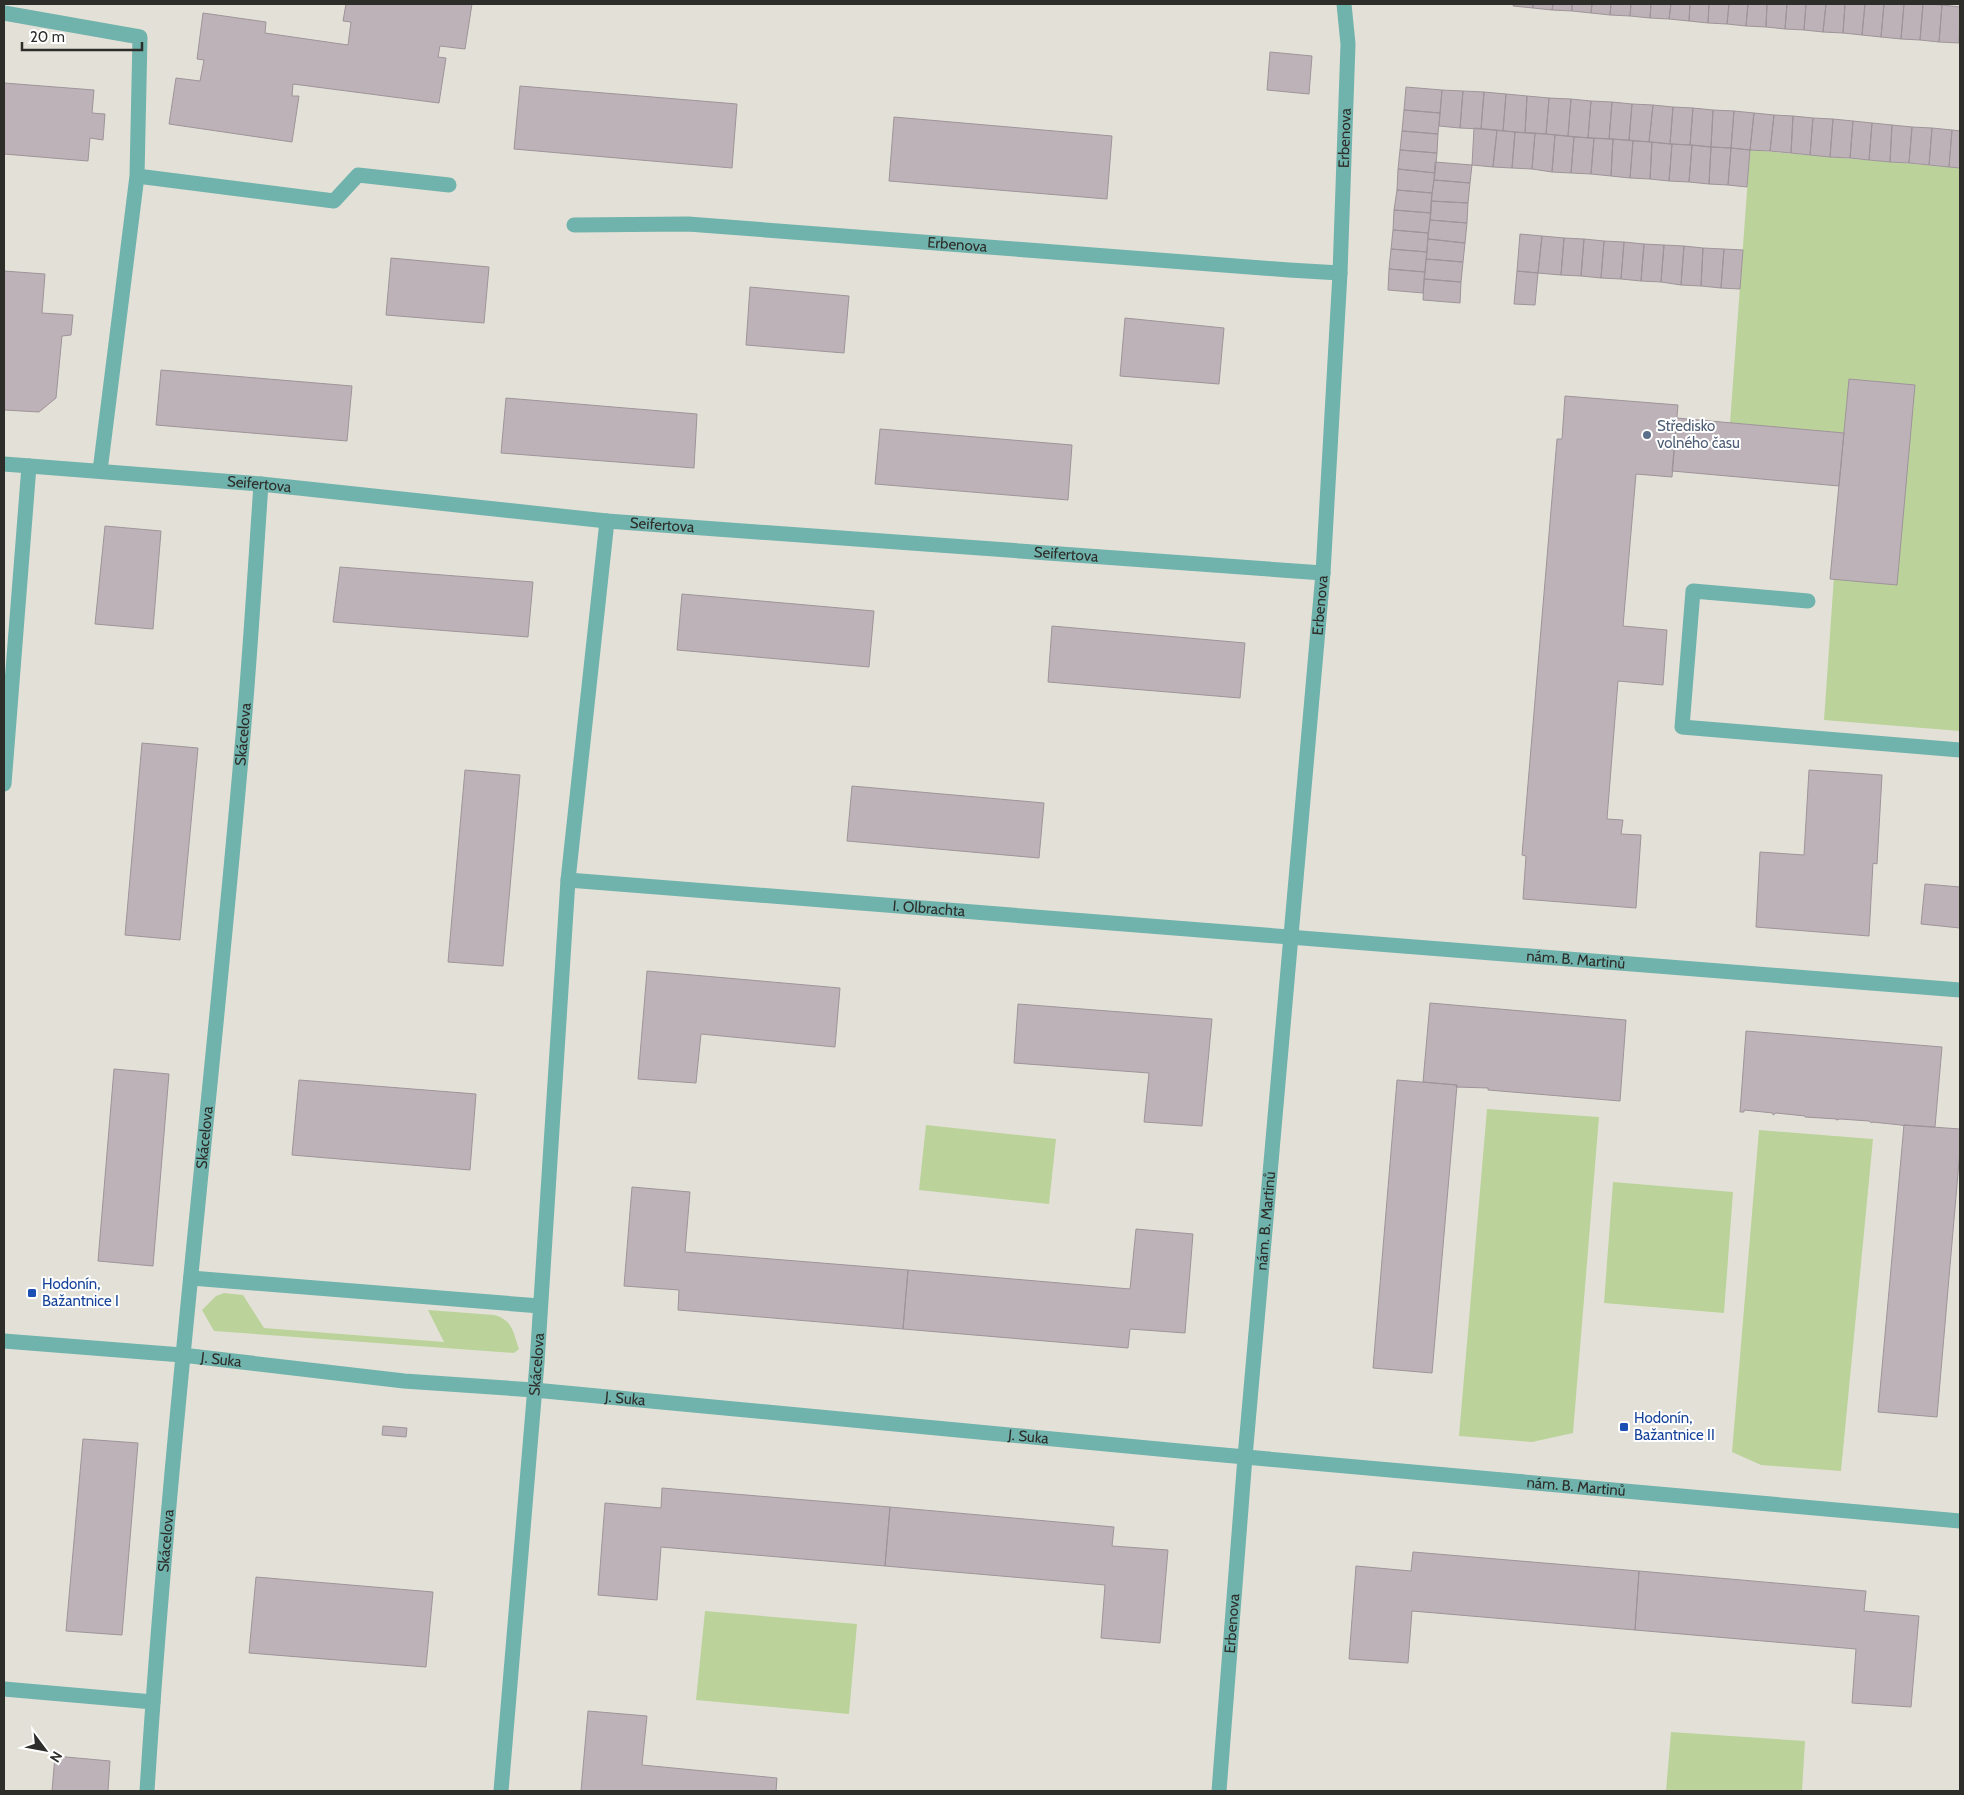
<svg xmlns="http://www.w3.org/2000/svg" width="1964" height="1795" viewBox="0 0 1964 1795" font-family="Cabin,sans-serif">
	<rect width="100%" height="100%" fill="#e3e1d7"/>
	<path fill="#bbd39a" d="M 1750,150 L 1960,168 L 1960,731 L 1824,720 L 1844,433 L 1730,423 Z
		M 1487,1109 L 1599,1117 L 1573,1433 L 1532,1442 L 1459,1436 Z
		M 926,1125 L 1056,1139 L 1049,1204 L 919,1190 Z
		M 1759,1130 L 1873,1139 L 1841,1471 L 1761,1465 L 1732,1452 Z
		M 1613,1182 L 1733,1192 L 1724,1313 L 1604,1303 Z
		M 224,1293 L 243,1295 L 264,1328 L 444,1342 L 428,1310 L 494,1315 C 513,1320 513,1332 519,1349 L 514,1353 L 214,1331 L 202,1310 L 216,1296 Z
		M 705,1611 L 857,1624 L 849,1714 L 696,1700 Z
		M 1671,1732 L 1805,1741 L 1802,1791 L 1666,1791 Z"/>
	<path fill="#bcb2b7" stroke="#9e949a" d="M 346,4 L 472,4 L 465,49 L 440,46 L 438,57 L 446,58 L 439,103 L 293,84 L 292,96 L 299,96 L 292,142 L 169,124 L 176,78 L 200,81 L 204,60 L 197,59 L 203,13 L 266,22 L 265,33 L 348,45 L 351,22 L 343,21 Z
		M 1514,4 L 1533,4 L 1533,8 L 1513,6 Z
		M 1533,4 L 1553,4 L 1552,10 L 1533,8 Z
		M 1553,4 L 1572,4 L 1572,11 L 1552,10 Z
		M 1572,4 L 1592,4 L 1591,13 L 1572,11 Z
		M 1592,4 L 1611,4 L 1610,15 L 1591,13 Z
		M 1611,4 L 1631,4 L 1630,16 L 1610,15 Z
		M 1631,4 L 1651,4 L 1650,18 L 1630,16 Z
		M 1651,4 L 1671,4 L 1669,19 L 1650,18 Z
		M 1671,4 L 1690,4 L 1689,21 L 1669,19 Z
		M 1690,4 L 1709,4 L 1708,23 L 1689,21 Z
		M 1709,4 L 1729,4 L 1727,24 L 1708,23 Z
		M 1729,4 L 1748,4 L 1746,26 L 1727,24 Z
		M 1748,4 L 1767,4 L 1766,27 L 1746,26 Z
		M 1767,4 L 1787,4 L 1785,29 L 1766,27 Z
		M 1787,4 L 1806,4 L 1804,30 L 1785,29 Z
		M 1806,4 L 1826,4 L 1823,32 L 1804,30 Z
		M 1826,4 L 1845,4 L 1843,33 L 1823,32 Z
		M 1845,4 L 1865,4 L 1862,35 L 1843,33 Z
		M 1865,4 L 1884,4 L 1881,37 L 1862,35 Z
		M 1884,4 L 1904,4 L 1901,39 L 1881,37 Z
		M 1904,4 L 1923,4 L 1920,40 L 1901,39 Z
		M 1923,4 L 1942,5 L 1939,42 L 1920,40 Z
		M 1942,5 L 1960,7 L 1959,43 L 1939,42 Z
		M 1270,52 L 1312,56 L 1309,94 L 1267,90 Z
		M 4,83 L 94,90 L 92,113 L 105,114 L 103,140 L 90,138 L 88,161 L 4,154 Z
		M 520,86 L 737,104 L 732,168 L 514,149 Z
		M 1406,87 L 1442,90 L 1440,113 L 1404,110 Z
		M 1442,90 L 1463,91 L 1460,128 L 1439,126 Z
		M 1463,91 L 1484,92 L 1481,129 L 1460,128 Z
		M 1484,92 L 1506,94 L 1503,131 L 1481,129 Z
		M 1506,94 L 1527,96 L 1525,133 L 1503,131 Z
		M 1527,96 L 1549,98 L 1546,134 L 1525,133 Z
		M 1549,98 L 1571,99 L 1568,136 L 1546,134 Z
		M 1571,99 L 1591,101 L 1588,138 L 1568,136 Z
		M 1591,101 L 1612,102 L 1609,139 L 1588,138 Z
		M 1612,102 L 1632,104 L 1629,140 L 1609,139 Z
		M 1632,104 L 1653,105 L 1649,142 L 1629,140 Z
		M 1653,105 L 1673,107 L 1670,144 L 1649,142 Z
		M 1673,107 L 1693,108 L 1690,145 L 1670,144 Z
		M 1693,108 L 1713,110 L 1711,147 L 1690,145 Z
		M 1404,110 L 1440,113 L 1438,134 L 1402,131 Z
		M 1713,110 L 1734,111 L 1731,148 L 1711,147 Z
		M 1734,111 L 1754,113 L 1750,150 L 1731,148 Z
		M 1754,113 L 1774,115 L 1770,151 L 1750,150 Z
		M 1774,115 L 1793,116 L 1791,153 L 1770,151 Z
		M 1793,116 L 1813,118 L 1810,155 L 1791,153 Z
		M 894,117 L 1112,136 L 1107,199 L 889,181 Z
		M 1813,118 L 1833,119 L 1830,157 L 1810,155 Z
		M 1833,119 L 1853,121 L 1850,158 L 1830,157 Z
		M 1853,121 L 1872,123 L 1869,160 L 1850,158 Z
		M 1872,123 L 1892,125 L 1890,162 L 1869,160 Z
		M 1892,125 L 1912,127 L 1909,163 L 1890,162 Z
		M 1912,127 L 1932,128 L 1929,165 L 1909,163 Z
		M 1474,128 L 1497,130 L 1493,167 L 1472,165 Z
		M 1932,128 L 1952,130 L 1949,167 L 1929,165 Z
		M 1497,130 L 1515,132 L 1512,168 L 1493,167 Z
		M 1952,130 L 1960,131 L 1960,168 L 1949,167 Z
		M 1402,131 L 1438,134 L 1437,153 L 1400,150 Z
		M 1515,132 L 1535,133 L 1532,169 L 1512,168 Z
		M 1535,133 L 1555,135 L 1552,172 L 1532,169 Z
		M 1555,135 L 1574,137 L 1571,173 L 1552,172 Z
		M 1574,137 L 1594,138 L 1591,174 L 1571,173 Z
		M 1594,138 L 1613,139 L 1611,176 L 1591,174 Z
		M 1613,139 L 1633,141 L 1630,178 L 1611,176 Z
		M 1633,141 L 1652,142 L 1650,179 L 1630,178 Z
		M 1652,142 L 1672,144 L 1669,181 L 1650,179 Z
		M 1672,144 L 1692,145 L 1689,182 L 1669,181 Z
		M 1692,145 L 1711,147 L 1709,184 L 1689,182 Z
		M 1711,147 L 1731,148 L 1728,185 L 1709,184 Z
		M 1731,148 L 1750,150 L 1747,187 L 1728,185 Z
		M 1400,150 L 1437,153 L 1435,173 L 1398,169 Z
		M 1435,162 L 1472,165 L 1470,183 L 1434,180 Z
		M 1398,169 L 1435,173 L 1432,193 L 1397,190 Z
		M 1434,180 L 1470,183 L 1468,203 L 1431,201 Z
		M 1397,190 L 1432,193 L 1431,213 L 1394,210 Z
		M 1431,201 L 1468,203 L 1467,223 L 1430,220 Z
		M 1394,210 L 1431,213 L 1428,233 L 1393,230 Z
		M 1430,220 L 1467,223 L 1465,243 L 1428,239 Z
		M 1393,230 L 1428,233 L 1427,252 L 1391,249 Z
		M 1520,234 L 1542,236 L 1538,273 L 1517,271 Z
		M 1542,236 L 1564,238 L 1561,275 L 1538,273 Z
		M 1564,238 L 1584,239 L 1581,276 L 1561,275 Z
		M 1428,239 L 1465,243 L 1463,262 L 1426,259 Z
		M 1584,239 L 1604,241 L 1601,278 L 1581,276 Z
		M 1604,241 L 1624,242 L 1621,279 L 1601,278 Z
		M 1624,242 L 1644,244 L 1641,281 L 1621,279 Z
		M 1644,244 L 1664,245 L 1661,282 L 1641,281 Z
		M 1664,245 L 1684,246 L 1681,285 L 1661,282 Z
		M 1684,246 L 1703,248 L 1701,286 L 1681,285 Z
		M 1703,248 L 1724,249 L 1721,288 L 1701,286 Z
		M 1391,249 L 1427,252 L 1425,272 L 1389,269 Z
		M 1724,249 L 1743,250 L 1740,289 L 1721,288 Z
		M 391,258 L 489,267 L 484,323 L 386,315 Z
		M 1426,259 L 1463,262 L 1461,282 L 1424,279 Z
		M 1389,269 L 1425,272 L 1423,293 L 1388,290 Z
		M 4,271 L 45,274 L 42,313 L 73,315 L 71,335 L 62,336 L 56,398 L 39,412 L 4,410 Z
		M 1517,271 L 1538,273 L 1535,305 L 1514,304 Z
		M 1424,279 L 1461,282 L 1460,303 L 1423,300 Z
		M 750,287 L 849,296 L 844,353 L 746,345 Z
		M 1125,318 L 1224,328 L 1219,384 L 1120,376 Z
		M 161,370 L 352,386 L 347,441 L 156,425 Z
		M 1849,379 L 1915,385 L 1897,585 L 1830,579 Z
		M 1565,396 L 1678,405 L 1672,477 L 1636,474 L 1623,626 L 1667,630 L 1663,685 L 1618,681 L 1607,819 L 1623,820 L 1621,834 L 1641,835 L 1636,908 L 1523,899 L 1526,856 L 1522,855 L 1557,439 L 1562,439 Z
		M 506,398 L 697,414 L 694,468 L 501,453 Z
		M 1677,418 L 1844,433 L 1839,486 L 1672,471 Z
		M 880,429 L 1072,445 L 1068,500 L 875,484 Z
		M 105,526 L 161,531 L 153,629 L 95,624 Z
		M 340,567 L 533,582 L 528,637 L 333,622 Z
		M 682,594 L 874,611 L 869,667 L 677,650 Z
		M 1052,626 L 1245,643 L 1240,698 L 1048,682 Z
		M 142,743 L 198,748 L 180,940 L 125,935 Z
		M 465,770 L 520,775 L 503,966 L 448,962 Z
		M 1809,770 L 1882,775 L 1877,864 L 1873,863 L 1869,936 L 1756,927 L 1760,852 L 1804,855 Z
		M 852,786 L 1044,803 L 1039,858 L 847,841 Z
		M 1925,884 L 1960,887 L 1960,928 L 1921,924 Z
		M 647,971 L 840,988 L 835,1047 L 701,1034 L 696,1083 L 638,1079 Z
		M 1430,1003 L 1626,1020 L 1620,1101 L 1488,1090 L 1488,1088 L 1456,1087 L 1457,1085 L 1423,1082 Z
		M 1018,1004 L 1212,1019 L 1202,1126 L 1144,1122 L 1149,1073 L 1014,1063 Z
		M 1746,1031 L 1942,1047 L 1935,1127 L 1904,1125 L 1904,1126 L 1901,1125 L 1872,1122 L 1872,1123 L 1869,1121 L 1840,1119 L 1836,1120 L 1837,1119 L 1805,1117 L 1805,1116 L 1776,1113 L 1773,1115 L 1773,1113 L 1744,1110 L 1744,1112 L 1740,1112 Z
		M 114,1069 L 169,1074 L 153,1266 L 98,1261 Z
		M 299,1080 L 476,1094 L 470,1170 L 292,1155 Z
		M 1397,1080 L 1457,1085 L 1432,1373 L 1373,1368 Z
		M 1904,1125 L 1960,1129 L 1960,1150 L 1937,1417 L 1878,1412 Z
		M 632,1187 L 690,1192 L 685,1252 L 908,1270 L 903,1329 L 678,1310 L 679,1290 L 624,1286 Z
		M 1136,1229 L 1193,1234 L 1185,1333 L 1130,1329 L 1128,1348 L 903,1329 L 908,1270 L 1130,1289 Z
		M 383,1426 L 407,1428 L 406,1437 L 382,1435 Z
		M 83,1439 L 138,1443 L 122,1635 L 66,1631 Z
		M 662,1488 L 890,1507 L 885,1566 L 661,1547 L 657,1600 L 598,1595 L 605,1503 L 661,1508 Z
		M 890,1507 L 1114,1527 L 1112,1546 L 1168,1550 L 1160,1643 L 1101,1638 L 1105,1585 L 885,1566 Z
		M 1413,1552 L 1639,1571 L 1635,1630 L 1412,1611 L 1408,1663 L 1349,1659 L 1356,1566 L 1411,1571 Z
		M 1639,1571 L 1866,1591 L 1864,1611 L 1919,1616 L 1911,1707 L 1852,1703 L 1856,1649 L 1635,1630 Z
		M 256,1577 L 433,1592 L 426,1667 L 249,1653 Z
		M 588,1711 L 647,1716 L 642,1765 L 777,1778 L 776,1791 L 581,1791 Z
		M 55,1756 L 110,1761 L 108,1791 L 52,1791 Z"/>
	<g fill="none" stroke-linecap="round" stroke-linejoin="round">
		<path stroke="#70b2ac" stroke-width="15" d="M 4,13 L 140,37 L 137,176 L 100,471
			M 137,176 L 334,201 L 358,175 L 449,185
			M 1808,601 L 1693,591 L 1682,727 L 1960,750
			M 4,784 L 29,466
			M 191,1278 L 540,1306
			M 4,1689 L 153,1702"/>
		<g stroke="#70b2ac" stroke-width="15">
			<path id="s1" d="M 574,225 L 688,224 L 1289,270 L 1340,273"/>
			<path id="s2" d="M 4,464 L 261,484 L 607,521 L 1323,573"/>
			<path id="s3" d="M 568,880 L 1960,990"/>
			<path id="s4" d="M 4,1341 L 182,1355 L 404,1381 L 534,1390 L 1201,1453 L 1960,1521"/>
			<path id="s5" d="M 147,1791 C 169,1442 212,1095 242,747 C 250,659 255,571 261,484"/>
			<path id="s6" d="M 501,1791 L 537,1363 L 568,880 L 607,521"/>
			<path id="s7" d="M 1219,1791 L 1245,1457 L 1323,573 L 1340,273 L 1348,44 L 1344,4"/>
		</g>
	</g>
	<circle fill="#5c6f8a" stroke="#fff" stroke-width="2" cx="1647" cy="435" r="5"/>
	<g fill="#1a4fb4" stroke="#fff" stroke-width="2">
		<rect x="27" y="1288" width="10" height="10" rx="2.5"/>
		<rect x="1619" y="1422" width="10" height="10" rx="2.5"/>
	</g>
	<g text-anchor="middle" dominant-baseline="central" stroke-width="4" stroke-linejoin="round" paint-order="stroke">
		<g font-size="15" fill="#2d2d29" stroke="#fff">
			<text stroke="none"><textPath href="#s7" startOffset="1658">Erbenova</textPath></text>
			<text stroke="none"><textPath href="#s1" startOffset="384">Erbenova</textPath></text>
			<text stroke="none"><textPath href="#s2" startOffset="256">Seifertova</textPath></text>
			<text stroke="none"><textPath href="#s2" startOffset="661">Seifertova</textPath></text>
			<text stroke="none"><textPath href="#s2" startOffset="1066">Seifertova</textPath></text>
			<text stroke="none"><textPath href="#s7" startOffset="1190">Erbenova</textPath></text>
			<text stroke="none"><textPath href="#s5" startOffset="1061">Skácelova</textPath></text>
			<text stroke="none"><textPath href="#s3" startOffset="362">I. Olbrachta</textPath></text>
			<text stroke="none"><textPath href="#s3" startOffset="1011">nám. B. Martinů</textPath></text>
			<text stroke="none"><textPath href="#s5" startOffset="656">Skácelova</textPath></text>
			<text stroke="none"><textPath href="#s7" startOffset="572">nám. B. Martinů</textPath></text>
			<text stroke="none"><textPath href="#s4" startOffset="218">J. Suka</textPath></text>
			<text stroke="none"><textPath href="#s6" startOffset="428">Skácelova</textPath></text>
			<text stroke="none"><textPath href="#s4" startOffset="624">J. Suka</textPath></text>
			<text stroke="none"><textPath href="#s4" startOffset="1029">J. Suka</textPath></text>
			<text stroke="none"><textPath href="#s4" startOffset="1579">nám. B. Martinů</textPath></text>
			<text stroke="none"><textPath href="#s5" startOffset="251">Skácelova</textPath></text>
			<text stroke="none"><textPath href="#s7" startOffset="168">Erbenova</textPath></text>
		</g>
		<g font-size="15" fill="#4e5e75" stroke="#fff" text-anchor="start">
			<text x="1657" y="426">Středisko<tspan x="1657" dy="17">volného času</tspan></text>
		</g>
		<g font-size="15" fill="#164399" stroke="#fff" text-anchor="start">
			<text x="42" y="1284">Hodonín,<tspan x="42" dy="17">Bažantnice I</tspan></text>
			<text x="1634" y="1418">Hodonín,<tspan x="1634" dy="17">Bažantnice II</tspan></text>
		</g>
	</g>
	<rect width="1964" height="1795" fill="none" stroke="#2d2d29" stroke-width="10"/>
	<g transform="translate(45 1750) rotate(122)" stroke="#ffffff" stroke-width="4" paint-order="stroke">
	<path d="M0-4L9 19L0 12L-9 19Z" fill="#2d2d29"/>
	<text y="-8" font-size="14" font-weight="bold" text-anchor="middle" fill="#2d2d29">N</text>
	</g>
	<path d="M22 42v8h120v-8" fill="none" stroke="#2d2d29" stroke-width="2.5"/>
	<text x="30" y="42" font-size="15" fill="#2d2d29" stroke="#ffffff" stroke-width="4" paint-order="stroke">20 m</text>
</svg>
